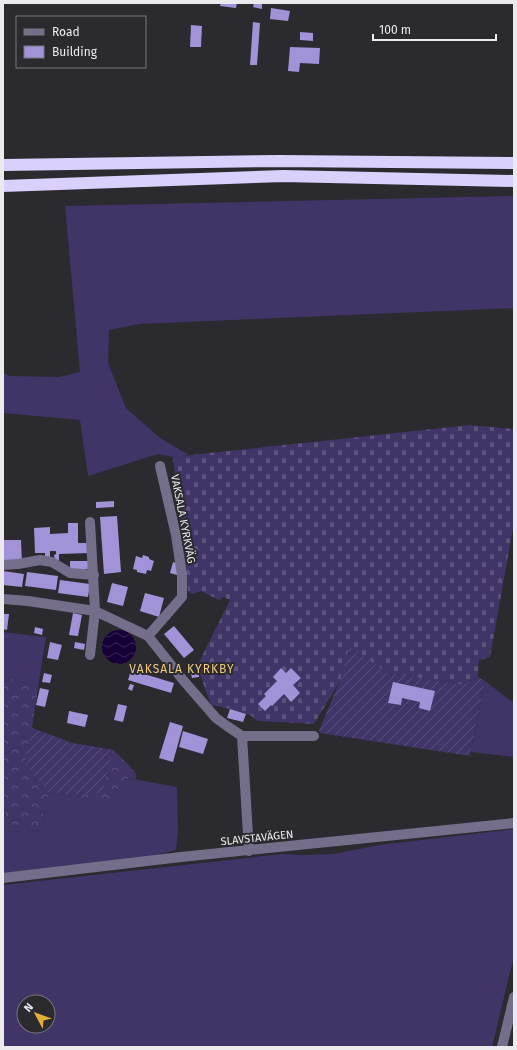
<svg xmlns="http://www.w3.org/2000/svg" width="517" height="1050" viewBox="0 0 517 1050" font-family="'Fira Sans',sans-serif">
	<defs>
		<pattern id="forest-crowns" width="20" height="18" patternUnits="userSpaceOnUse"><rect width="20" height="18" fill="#413466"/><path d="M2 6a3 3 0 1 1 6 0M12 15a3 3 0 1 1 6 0" fill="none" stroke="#5d527c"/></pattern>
		<pattern id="cemetery-stones" width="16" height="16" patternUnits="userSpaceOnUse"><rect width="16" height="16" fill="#413466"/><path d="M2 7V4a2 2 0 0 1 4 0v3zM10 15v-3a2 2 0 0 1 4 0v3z" fill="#5d527c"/></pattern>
		<pattern id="garden-furrows" width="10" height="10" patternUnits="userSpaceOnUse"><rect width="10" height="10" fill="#413466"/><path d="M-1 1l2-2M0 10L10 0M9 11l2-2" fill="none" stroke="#5d527c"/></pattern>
		<pattern id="water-waves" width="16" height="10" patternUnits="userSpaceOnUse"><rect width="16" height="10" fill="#160038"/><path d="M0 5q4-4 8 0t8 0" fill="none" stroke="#382555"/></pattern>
	</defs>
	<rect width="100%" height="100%" fill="#2b2a2f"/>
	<path fill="#413466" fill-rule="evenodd" d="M 514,196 L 514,308 L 139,324 L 109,330 L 108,363 L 126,408 L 160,438 L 189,455 L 173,457 L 158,454 L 88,476 L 80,420 L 3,413 L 3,372 L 9,376 L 59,377 L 80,372 L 65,206 Z
		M 3,632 L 46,637 L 38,688 L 3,675 Z
		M 485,681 L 507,698 L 514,702 L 514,757 L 471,752 Z
		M 128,778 L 177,787 L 178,831 L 176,850 L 145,858 L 3,875 L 3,803 L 9,832 L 44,830 L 43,812 L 49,792 L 69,795 L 111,797 Z
		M 514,829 L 514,956 L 492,1047 L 3,1047 L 3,885 L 282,854 L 303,855 L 333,854 L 380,845 ZM 24,1002 L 48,1002 L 48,1026 L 24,1026 Z"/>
	<path fill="url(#forest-crowns)" d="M 3,675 L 38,688 L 32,728 L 72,743 L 113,750 L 126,762 L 136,774 L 136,779 L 128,778 L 111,797 L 105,800 L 75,802 L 69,795 L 49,792 L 43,812 L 44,830 L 9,832 L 3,803 Z"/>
	<path fill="url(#cemetery-stones)" d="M 470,425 L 514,429 L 514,523 L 490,657 L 479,660 L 478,677 L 463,685 L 388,673 L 349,648 L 340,681 L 314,724 L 258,721 L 250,715 L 230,709 L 211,705 L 197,666 L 230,600 L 223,597 L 220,600 L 217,599 L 201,591 L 192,594 L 188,591 L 173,457 Z"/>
	<path fill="url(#garden-furrows)" d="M 349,647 L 388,673 L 463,685 L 478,677 L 485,681 L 470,756 L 320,733 L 319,730 L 340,681 Z
		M 32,728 L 72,743 L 113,750 L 102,793 L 69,795 L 49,792 L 32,773 L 25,760 Z"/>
	<path fill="url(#water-waves)" d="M102 647a17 17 0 1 1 34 0a17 17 0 1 1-34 0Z"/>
	<path fill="#a293d9" d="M 221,3 L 237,3 L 236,8 L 220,6 Z
		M 254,3 L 262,3 L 262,9 L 253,7 Z
		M 271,8 L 290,11 L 288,21 L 270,19 Z
		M 253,22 L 260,23 L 257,65 L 250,65 Z
		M 191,25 L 202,26 L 201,47 L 190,47 Z
		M 300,32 L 313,33 L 313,41 L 300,40 Z
		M 290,47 L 320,48 L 319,64 L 300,63 L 299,72 L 288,71 Z
		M 114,501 L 114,507 L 96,508 L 96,502 Z
		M 117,516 L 121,572 L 104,574 L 100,517 Z
		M 68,523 L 78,523 L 78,543 L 90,543 L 90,553 L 59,554 L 59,560 L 55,560 L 54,555 L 56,554 L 56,551 L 50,551 L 50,557 L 45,557 L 45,553 L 35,553 L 34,528 L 50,527 L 50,534 L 68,533 Z
		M 3,540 L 21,540 L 22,562 L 3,563 Z
		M 143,555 L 149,557 L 149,559 L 154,561 L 151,571 L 147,570 L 146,574 L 137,572 L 137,570 L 133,569 L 136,556 L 142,558 Z
		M 70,561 L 89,561 L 89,569 L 70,569 Z
		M 173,562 L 179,564 L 177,575 L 170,573 Z
		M 3,571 L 24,574 L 22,587 L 3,585 Z
		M 27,572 L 58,576 L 56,590 L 25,586 Z
		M 60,580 L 90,584 L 88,597 L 58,593 Z
		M 112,583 L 128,587 L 123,606 L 107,602 Z
		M 145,593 L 164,598 L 159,617 L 140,611 Z
		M 73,613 L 82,615 L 78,636 L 69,635 Z
		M 3,614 L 9,614 L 7,630 L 3,629 Z
		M 174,626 L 194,650 L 184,658 L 164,634 Z
		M 35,627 L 43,629 L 42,635 L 34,633 Z
		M 50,642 L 62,645 L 58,660 L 47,658 Z
		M 75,642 L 85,644 L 84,650 L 74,648 Z
		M 281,668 L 286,673 L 291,668 L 301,678 L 293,685 L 300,693 L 291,702 L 284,694 L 272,706 L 271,705 L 265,711 L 258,704 L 266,696 L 264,694 L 277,681 L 273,677 Z
		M 131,670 L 174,683 L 171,693 L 128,680 Z
		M 44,673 L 52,675 L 50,683 L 42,682 Z
		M 199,673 L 199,677 L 192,678 L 191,674 Z
		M 393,682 L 435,691 L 430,711 L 419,708 L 420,702 L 402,698 L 401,705 L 388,703 Z
		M 130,684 L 134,685 L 132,691 L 128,689 Z
		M 40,688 L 49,690 L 45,707 L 36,705 Z
		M 118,704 L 127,706 L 123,722 L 114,720 Z
		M 230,709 L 246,714 L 243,722 L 227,718 Z
		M 69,711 L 88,715 L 85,727 L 67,723 Z
		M 170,722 L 183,726 L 173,762 L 159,758 Z
		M 183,731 L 208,739 L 203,754 L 179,747 Z"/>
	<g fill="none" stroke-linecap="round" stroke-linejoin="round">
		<path stroke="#746e8b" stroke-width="10" d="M 90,522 L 95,611 L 90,655
			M 3,565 L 18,564 L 40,560 L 52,562 L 70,573 L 94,575
			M 3,599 L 28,601 L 95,611 L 148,636 L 183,680 L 216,718 L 227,726 L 242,736 L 249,851
			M 148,636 L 182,597 L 182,575 L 176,535 L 160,466
			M 242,736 L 314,736
			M 3,878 L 181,857 L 514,823
			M 502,1047 L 514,997"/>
		<path stroke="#d9d0fc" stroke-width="12" d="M 3,165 L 278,161 L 514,163
			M 3,186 L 283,176 L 514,181"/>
	</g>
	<g text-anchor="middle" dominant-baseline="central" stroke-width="4" stroke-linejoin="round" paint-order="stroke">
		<g font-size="11" fill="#ebebee" stroke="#2b2a2f">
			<text transform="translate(183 519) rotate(79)">VAKSALA KYRKVÄG</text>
			<text transform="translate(257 838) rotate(-6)">SLAVSTAVÄGEN</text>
		</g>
		<g font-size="12" letter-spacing="1" fill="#efca82" stroke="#2b2a2f">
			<text x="182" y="669">VAKSALA KYRKBY</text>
		</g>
	</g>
	<rect width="517" height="1050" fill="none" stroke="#ebebee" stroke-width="8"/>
	<rect x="16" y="16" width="130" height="52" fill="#2b2a2f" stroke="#78777b"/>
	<rect x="24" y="29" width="20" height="6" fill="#746e8b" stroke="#78777b"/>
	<text x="52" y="36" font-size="12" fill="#ebebee">Road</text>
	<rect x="24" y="46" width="20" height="12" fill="#a293d9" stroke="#78777b"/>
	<text x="52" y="56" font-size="12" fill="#ebebee">Building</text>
	<g transform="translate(36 1014) rotate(311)"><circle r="19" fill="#2b2a2f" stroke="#78777b"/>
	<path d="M0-3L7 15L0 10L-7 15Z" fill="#e3ae35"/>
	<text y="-6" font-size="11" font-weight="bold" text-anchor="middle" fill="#ebebee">N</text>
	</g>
	<path d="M373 34v6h123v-6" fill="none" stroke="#ebebee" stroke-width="2"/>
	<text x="379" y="34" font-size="12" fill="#ebebee" stroke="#2b2a2f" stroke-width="3" paint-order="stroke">100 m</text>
</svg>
